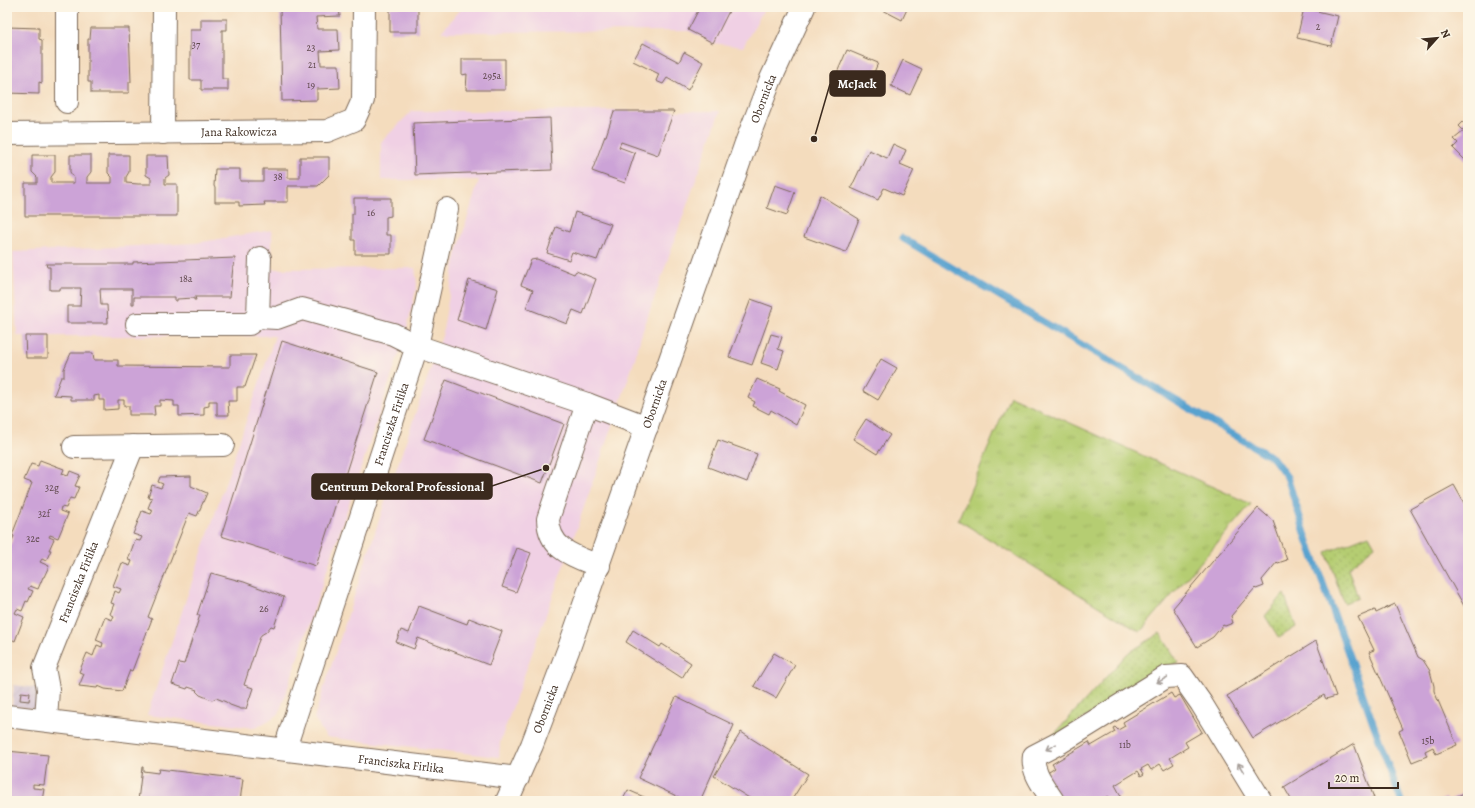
<svg xmlns="http://www.w3.org/2000/svg" width="1475" height="808" viewBox="0 0 1475 808" font-family="Alegreya,serif">
	<defs>
		<pattern id="industrial-furrows" width="10" height="10" patternUnits="userSpaceOnUse"><rect width="10" height="10" fill="#cebed1"/><path d="M-1 1l2-2M0 10L10 0M9 11l2-2" fill="none" stroke="#b2a3b3"/></pattern>
		<pattern id="grass-tufts" width="24" height="20" patternUnits="userSpaceOnUse"><rect width="24" height="20" fill="#b5cd72"/><path d="M3 7l-1-3M5 7V3M7 7l1-3M15 17l-1-3M17 17v-4M19 17l1-3" fill="none" stroke="#9db062"/></pattern>
		<pattern id="park-dots" width="8" height="8" patternUnits="userSpaceOnUse"><rect width="8" height="8" fill="#b5cd72"/><path d="M2 2h.1M6 6h.1" fill="none" stroke="#9db062" stroke-width="1.8" stroke-linecap="round"/></pattern>
	</defs>
	<rect width="100%" height="100%" fill="#fcf5e5"/>
	<filter id="ink" filterUnits="userSpaceOnUse"><feTurbulence type="fractalNoise" baseFrequency=".025" numOctaves="2"/><feDisplacementMap in="SourceGraphic" scale="8" xChannelSelector="R" yChannelSelector="G"/><feConvolveMatrix kernelMatrix="1 2 1 2 8 2 1 2 1" color-interpolation-filters="sRGB"/></filter>
	<filter id="wash" filterUnits="userSpaceOnUse"><feTurbulence type="fractalNoise" baseFrequency=".012" numOctaves="4" result="noise"/><feDisplacementMap in="SourceGraphic" scale="16" xChannelSelector="R" yChannelSelector="G"/><feGaussianBlur stdDeviation="0.9" result="paint"/><feColorMatrix in="noise" values="0 0 0 0 0 0 0 0 0 0 0 0 0 0 0 0 0 1.4 0 .05"/><feComposite in="paint" operator="in"/></filter>
	<g filter="url(#wash)">
		<rect width="100%" height="100%" fill="#f4dcbd"/>
		<path fill="#f0d0e4" d="M 463,7 L 765,7 L 743,47 L 713,43 L 692,31 L 441,32 Z
			M 412,111 L 720,111 L 641,336 L 634,362 L 564,565 L 500,742 L 499,757 L 326,737 L 314,718 L 386,499 L 442,336 L 456,256 L 479,180 L 381,180 L 381,142 Z
			M 272,230 L 272,269 L 415,268 L 417,285 L 405,336 L 279,714 L 256,728 L 147,715 L 275,336 L 17,336 L 13,252 L 196,243 Z"/>
		<path fill="url(#industrial-furrows)" d="M 14,685 L 38,688 L 36,709 L 12,706 Z"/>
		<path fill="url(#grass-tufts)" stroke="#787c48" d="M 1010,396 L 1251,504 L 1140,632 L 958,520 Z"/>
		<path fill="url(#park-dots)" stroke="#787c48" d="M 1369,535 L 1375,546 L 1348,568 L 1358,598 L 1344,603 L 1326,552 Z
			M 1284,594 L 1296,627 L 1279,638 L 1265,616 Z
			M 1160,633 L 1178,662 L 1050,739 L 1127,654 Z"/>
		<g fill="none" stroke-linecap="round" stroke-linejoin="round">
			<path stroke="#58a2cf" stroke-width="7" d="M 902,238 L 1273,458 L 1287,477 L 1306,536 L 1401,801"/>
		</g>
		<g id="blocks">
			<path fill="#cca3d7" d="M 280,7 L 339,7 L 340,16 L 316,17 L 317,29 L 338,29 L 339,50 L 320,51 L 321,65 L 339,65 L 340,88 L 317,89 L 317,100 L 282,101 Z
				M 390,7 L 418,7 L 418,32 L 390,32 Z
				M 700,7 L 731,7 L 713,43 L 688,30 Z
				M 877,7 L 908,7 L 902,20 Z
				M 1304,8 L 1338,16 L 1331,46 L 1297,38 Z
				M 201,19 L 227,19 L 227,30 L 222,30 L 222,79 L 228,79 L 228,90 L 201,90 L 201,80 L 190,80 L 190,30 L 201,30 Z
				M 7,27 L 39,28 L 39,39 L 42,40 L 42,83 L 39,82 L 39,94 L 7,93 Z
				M 91,28 L 129,28 L 131,82 L 129,82 L 129,93 L 91,93 L 91,82 L 88,82 L 88,39 L 90,39 Z
				M 643,43 L 679,62 L 684,52 L 703,62 L 688,90 L 667,78 L 663,84 L 656,81 L 659,74 L 633,61 Z
				M 847,50 L 878,63 L 867,89 L 836,75 Z
				M 462,59 L 505,59 L 505,90 L 466,90 L 467,74 L 462,75 Z
				M 903,60 L 922,69 L 910,95 L 891,86 Z
				M 614,111 L 674,111 L 658,155 L 621,142 L 619,147 L 635,153 L 625,183 L 592,171 L 605,136 L 606,136 Z
				M 1468,117 L 1468,163 L 1453,148 L 1458,143 L 1454,139 L 1464,131 L 1459,126 Z
				M 550,118 L 552,170 L 415,175 L 413,123 Z
				M 893,144 L 906,150 L 900,164 L 914,170 L 902,196 L 884,188 L 878,200 L 851,188 L 869,150 L 887,158 Z
				M 32,155 L 55,155 L 55,172 L 51,177 L 51,183 L 74,183 L 74,178 L 70,172 L 70,155 L 91,155 L 91,172 L 87,177 L 87,183 L 112,183 L 112,177 L 108,173 L 108,155 L 129,155 L 129,172 L 126,177 L 126,183 L 138,184 L 151,184 L 151,178 L 146,175 L 146,156 L 168,156 L 169,175 L 165,178 L 165,184 L 177,184 L 177,216 L 25,216 L 25,183 L 37,183 L 37,177 L 32,172 Z
				M 300,157 L 329,157 L 329,175 L 318,186 L 288,186 L 288,202 L 264,202 L 265,205 L 239,206 L 239,202 L 215,202 L 215,188 L 214,186 L 215,169 L 240,169 L 240,181 L 263,181 L 263,169 L 288,169 L 288,178 L 300,178 Z
				M 775,185 L 795,192 L 787,215 L 767,208 Z
				M 820,195 L 859,219 L 846,252 L 804,237 Z
				M 354,198 L 391,198 L 391,216 L 386,217 L 386,235 L 391,235 L 391,254 L 355,254 L 355,240 L 352,240 L 352,214 L 354,214 Z
				M 575,212 L 611,224 L 597,260 L 572,252 L 569,260 L 547,253 L 556,227 L 569,232 Z
				M 235,258 L 234,267 L 233,266 L 230,297 L 195,297 L 196,300 L 194,300 L 194,298 L 177,299 L 177,301 L 175,301 L 175,297 L 134,297 L 134,304 L 132,304 L 132,289 L 100,289 L 101,305 L 107,305 L 108,323 L 67,323 L 67,306 L 80,306 L 81,288 L 60,288 L 60,290 L 50,290 L 50,267 L 47,267 L 46,264 L 133,264 L 133,262 Z
				M 537,259 L 574,274 L 576,271 L 596,279 L 583,314 L 573,310 L 567,324 L 526,308 L 533,290 L 521,285 L 531,260 Z
				M 469,280 L 498,289 L 486,330 L 457,320 Z
				M 751,299 L 773,307 L 752,365 L 729,357 Z
				M 771,334 L 782,337 L 778,349 L 784,351 L 778,369 L 761,363 Z
				M 25,336 L 48,336 L 48,358 L 26,358 Z
				M 282,341 L 378,372 L 316,566 L 221,536 Z
				M 71,353 L 93,353 L 94,360 L 118,360 L 118,366 L 230,367 L 230,355 L 256,355 L 245,387 L 237,387 L 237,401 L 228,401 L 229,415 L 217,415 L 217,401 L 209,401 L 209,406 L 204,407 L 204,415 L 179,416 L 179,406 L 174,406 L 174,401 L 160,400 L 160,406 L 154,406 L 155,415 L 129,415 L 129,406 L 124,406 L 124,400 L 118,400 L 118,409 L 104,410 L 104,400 L 99,400 L 99,395 L 94,396 L 94,400 L 71,400 L 71,396 L 54,395 L 61,377 L 64,377 L 64,369 Z
				M 881,359 L 897,368 L 878,400 L 863,391 Z
				M 757,379 L 780,389 L 779,391 L 805,405 L 796,425 L 771,410 L 769,414 L 753,406 L 755,402 L 748,398 Z
				M 446,380 L 564,424 L 542,483 L 424,439 Z
				M 866,419 L 890,435 L 877,454 L 853,439 Z
				M 718,440 L 757,454 L 747,482 L 708,467 Z
				M 40,460 L 64,469 L 62,474 L 68,476 L 70,471 L 80,475 L 75,486 L 79,487 L 74,499 L 70,498 L 66,508 L 61,507 L 60,511 L 68,514 L 58,538 L 50,535 L 49,537 L 54,539 L 49,550 L 51,550 L 46,561 L 42,559 L 40,562 L 49,566 L 44,577 L 43,577 L 38,589 L 30,586 L 28,589 L 33,591 L 28,602 L 26,601 L 22,611 L 17,609 L 15,613 L 24,617 L 15,641 L 7,637 L 7,552 L 14,536 L 12,535 L 32,483 L 24,480 L 31,464 L 38,466 Z
				M 191,476 L 191,486 L 207,493 L 197,516 L 189,513 L 148,617 L 152,619 L 132,671 L 130,670 L 122,691 L 105,689 L 98,686 L 97,688 L 79,686 L 84,674 L 79,672 L 87,653 L 93,656 L 97,645 L 102,647 L 103,643 L 96,640 L 105,617 L 112,620 L 114,616 L 110,614 L 114,604 L 111,603 L 115,591 L 119,593 L 121,589 L 113,586 L 122,563 L 130,566 L 132,561 L 128,560 L 135,540 L 140,541 L 142,537 L 133,534 L 142,511 L 151,514 L 153,510 L 148,508 L 152,498 L 148,497 L 152,485 L 161,488 L 163,484 L 158,482 L 160,477 Z
				M 1454,485 L 1468,510 L 1468,613 L 1410,509 Z
				M 1258,508 L 1273,521 L 1287,560 L 1278,563 L 1277,562 L 1262,580 L 1264,586 L 1256,589 L 1255,588 L 1231,616 L 1233,623 L 1225,626 L 1223,625 L 1213,637 L 1197,647 L 1173,608 Z
				M 517,548 L 531,553 L 516,592 L 502,587 Z
				M 211,573 L 244,582 L 284,597 L 274,627 L 271,626 L 266,632 L 261,635 L 257,645 L 244,685 L 253,688 L 246,709 L 241,709 L 230,705 L 226,702 L 216,698 L 212,700 L 200,695 L 196,691 L 197,690 L 188,687 L 187,689 L 172,684 L 179,663 L 184,664 L 200,615 L 197,615 Z
				M 1395,604 L 1418,657 L 1423,660 L 1430,671 L 1434,686 L 1434,691 L 1457,745 L 1436,754 L 1433,747 L 1425,751 L 1427,756 L 1412,762 L 1399,731 L 1403,729 L 1369,652 L 1374,650 L 1358,617 L 1375,610 L 1376,613 Z
				M 419,606 L 467,624 L 469,618 L 502,631 L 489,665 L 418,638 L 414,649 L 396,642 L 401,630 L 409,633 Z
				M 633,630 L 660,647 L 662,644 L 691,663 L 682,678 L 626,642 Z
				M 7,641 L 11,643 L 7,653 Z
				M 1316,641 L 1336,696 L 1326,699 L 1324,695 L 1253,738 L 1227,696 Z
				M 774,653 L 795,665 L 776,698 L 754,686 Z
				M 7,661 L 11,662 L 7,672 Z
				M 21,692 L 30,693 L 29,701 L 20,700 Z
				M 1171,693 L 1174,698 L 1180,695 L 1202,732 L 1185,742 L 1188,747 L 1170,758 L 1174,764 L 1164,770 L 1160,764 L 1151,770 L 1148,765 L 1141,769 L 1144,774 L 1141,776 L 1138,771 L 1115,785 L 1121,796 L 1113,801 L 1111,801 L 1108,796 L 1099,801 L 1062,801 L 1046,774 L 1055,768 L 1052,764 L 1089,742 L 1091,746 L 1115,732 L 1113,728 L 1115,727 L 1118,730 L 1125,726 L 1123,722 Z
				M 676,697 L 734,725 L 700,801 L 687,801 L 638,778 Z
				M 741,732 L 808,774 L 791,801 L 754,801 L 714,776 Z
				M 1354,744 L 1374,798 L 1367,801 L 1363,801 L 1361,797 L 1355,801 L 1292,801 L 1284,787 Z
				M 7,751 L 48,755 L 44,785 L 33,784 L 33,788 L 44,789 L 42,801 L 7,801 Z
				M 142,767 L 143,767 L 143,771 L 158,773 L 159,769 L 243,779 L 240,801 L 138,801 Z
				M 1468,789 L 1468,801 L 1439,801 L 1446,798 L 1447,801 L 1464,793 L 1463,791 Z
				M 628,790 L 653,801 L 622,801 Z"/>
		</g>
	</g>
	<g filter="url(#ink)">
		<use href="#blocks" fill-opacity="0" stroke="#7c6856" stroke-width="1"/>
		<g fill="none" stroke-linecap="round" stroke-linejoin="round">
			<defs>
				<g id="minor">
					<path d="M 67,7 L 67,102"/>
					<path d="M 163,133 L 164,7"/>
					<path id="s1" d="M 7,134 L 327,131 L 354,120 L 363,100 L 364,7"/>
					<path d="M 258,317 L 260,258"/>
					<path d="M 137,324 L 249,324 L 258,317 L 277,318 L 302,309 L 393,334 L 417,346 L 587,404 L 647,427"/>
					<path d="M 587,404 L 548,519 C 549,550 574,556 599,566"/>
					<path d="M 74,447 L 223,445"/>
					<path id="s2" d="M 7,716 L 518,778"/>
					<path id="s3" d="M 46,720 L 48,689 L 44,668 L 133,446"/>
					<path id="s4" d="M 285,748 L 417,346 L 447,209"/>
					<path d="M 1053,801 C 1045,788 1031,772 1034,756 L 1061,742 L 1166,677 L 1182,676 L 1201,703 L 1261,801"/>
				</g>
				<g id="major">
					<path id="s5" d="M 507,801 L 532,745 L 570,645 L 746,143 L 770,81 L 804,7"/>
				</g>
			</defs>
			<use href="#minor" stroke="#7c6856" stroke-width="24"/>
			<use href="#major" stroke="#7c6856" stroke-width="24"/>
			<path stroke="#7c6856" stroke-width="2.5" stroke-dasharray="1 3" stroke-linecap="butt" d="M 1465,7 L 1468,8"/>
			<use href="#minor" stroke="#fff" stroke-width="22"/>
			<use href="#major" stroke="#fff" stroke-width="22"/>
		</g>
		<defs><path id="oneway-shaft" d="M-6 0H5M1.5-3L5.5 0L1.5 3" fill="none" stroke-width="1.6" stroke-linecap="round" stroke-linejoin="round"/></defs>
		<g stroke="#a79f9a">
			<use href="#oneway-shaft" transform="translate(1162 680) rotate(152)"/>
			<use href="#oneway-shaft" transform="translate(1051 747) rotate(151)"/>
			<use href="#oneway-shaft" transform="translate(1241 768) rotate(-121)"/>
		</g>
	</g>
	<g text-anchor="middle" dominant-baseline="central" stroke-width="4" stroke-linejoin="round" paint-order="stroke">
		<g font-size="10" fill="#5f484c">
			<text x="1318" y="26">2</text>
			<text x="196" y="44">37</text>
			<text x="311" y="47">23</text>
			<text x="312" y="64">21</text>
			<text x="492" y="75">295a</text>
			<text x="311" y="84">19</text>
			<text x="278" y="176">38</text>
			<text x="371" y="212">16</text>
			<text x="186" y="278">18a</text>
			<text x="52" y="487">32g</text>
			<text x="44" y="513">32f</text>
			<text x="33" y="538">32e</text>
			<text x="264" y="608">26</text>
			<text x="1428" y="740">15b</text>
			<text x="1125" y="744">11b</text>
		</g>
		<g font-size="12" fill="#3b2a1e" stroke="#fcf5e5">
			<text stroke="none"><textPath href="#s5" startOffset="748">Obornicka</textPath></text>
			<text stroke="none"><textPath href="#s1" startOffset="232">Jana Rakowicza</textPath></text>
			<text stroke="none"><textPath href="#s5" startOffset="424">Obornicka</textPath></text>
			<text stroke="none"><textPath href="#s4" startOffset="341">Franciszka Firlika</textPath></text>
			<text stroke="none"><textPath href="#s3" startOffset="145">Franciszka Firlika</textPath></text>
			<text stroke="none"><textPath href="#s5" startOffset="100">Obornicka</textPath></text>
			<text stroke="none"><textPath href="#s2" startOffset="397">Franciszka Firlika</textPath></text>
		</g>
	</g>
	<path fill="none" stroke="#3b2a1e" stroke-width="1.5" d="M814 139L830 84M546 468L492 486"/>
	<g fill="#3b2a1e" stroke="#fcf5e5" stroke-width="1.5">
		<circle cx="814" cy="139" r="4"/>
		<circle cx="546" cy="468" r="4"/>
	</g>
	<g fill="#3b2a1e" stroke="#3b2a1e" stroke-width="1.5">
		<rect x="830" y="71" width="55" height="25" rx="4"/>
		<rect x="312" y="474" width="180" height="25" rx="4"/>
	</g>
	<g font-size="13" text-anchor="middle" font-weight="bold" fill="#fff">
		<text x="857" y="88">McJack</text>
		<text x="402" y="491">Centrum Dekoral Professional</text>
	</g>
	<rect width="1475" height="808" fill="none" stroke="#fcf5e5" stroke-width="24"/>
	<g transform="translate(1437 38) rotate(63)" stroke="#fcf5e5" stroke-width="3" paint-order="stroke">
	<path d="M0-3L7 15L0 10L-7 15Z" fill="#3b2a1e"/>
	<text y="-6" font-size="11" font-weight="bold" text-anchor="middle" fill="#3b2a1e">N</text>
	</g>
	<path d="M1329 782v6h69v-6" fill="none" stroke="#3b2a1e" stroke-width="2"/>
	<text x="1335" y="782" font-size="12" fill="#3b2a1e" stroke="#fcf5e5" stroke-width="3" paint-order="stroke">20 m</text>
</svg>
